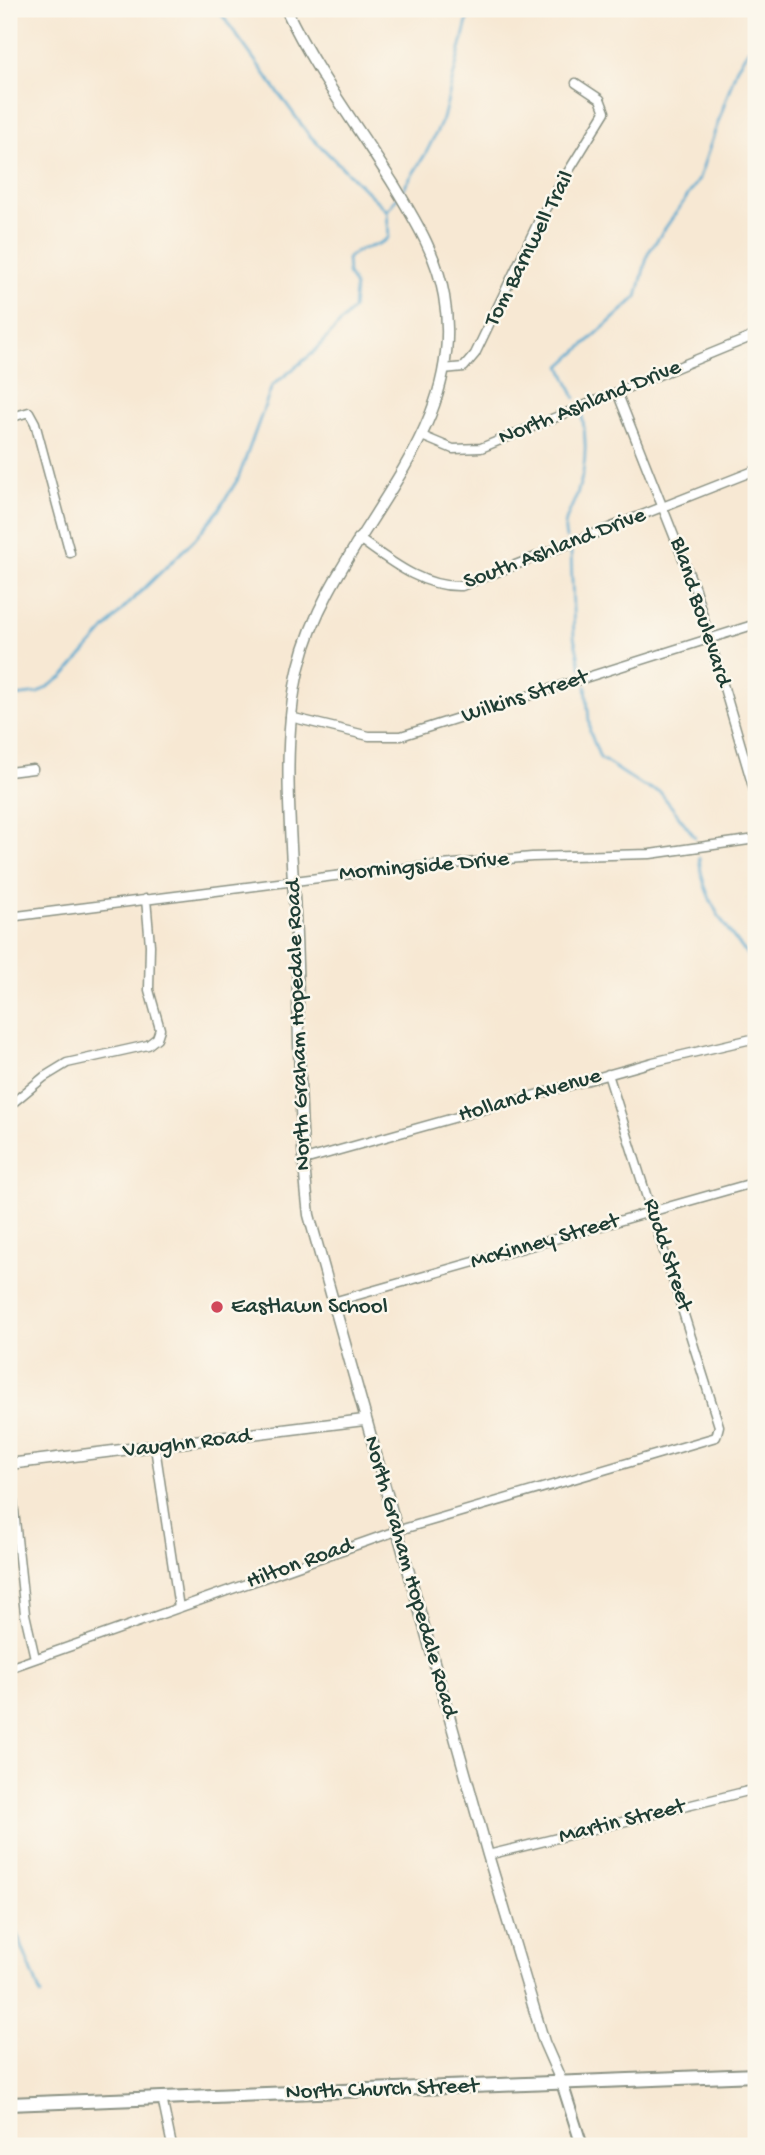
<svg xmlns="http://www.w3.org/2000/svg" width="765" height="2155" viewBox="0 0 765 2155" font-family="'Gochi Hand',sans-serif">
	<rect width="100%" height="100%" fill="#fbf7ec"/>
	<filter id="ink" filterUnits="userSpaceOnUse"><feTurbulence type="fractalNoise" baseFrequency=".0143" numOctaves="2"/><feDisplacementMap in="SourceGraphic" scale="14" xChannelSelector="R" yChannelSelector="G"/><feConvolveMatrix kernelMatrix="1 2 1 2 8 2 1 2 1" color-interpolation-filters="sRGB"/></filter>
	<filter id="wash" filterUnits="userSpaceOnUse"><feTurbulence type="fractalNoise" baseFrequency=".00686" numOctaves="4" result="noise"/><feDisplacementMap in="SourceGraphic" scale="28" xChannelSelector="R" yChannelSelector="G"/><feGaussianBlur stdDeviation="1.57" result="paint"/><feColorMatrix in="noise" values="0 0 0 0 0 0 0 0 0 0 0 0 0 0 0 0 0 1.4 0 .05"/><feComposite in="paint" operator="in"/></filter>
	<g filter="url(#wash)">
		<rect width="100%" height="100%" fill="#f7e8d3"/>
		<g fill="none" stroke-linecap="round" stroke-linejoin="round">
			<path stroke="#53a6ce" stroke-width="2.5" d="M 132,9 L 154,12 L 193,9
				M 211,9 L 222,15 L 309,135 L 387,211
				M 402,191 L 426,153 L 443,119 L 470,9
				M 387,211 L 398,196
				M 575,398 L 561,366 L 637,297 L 648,253 L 698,181 L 737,67 L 756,38
				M 566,538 C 561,520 573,508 578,491 C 587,465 587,441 582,415
				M 571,552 L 574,637 L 581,668
				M 586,686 L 590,732 L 600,758 L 643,786 L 660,792 L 695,837
				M 9,697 L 38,693 L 63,677 L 125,607 L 195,539 L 218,511 L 238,479 L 272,386 L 313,353 L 353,309 L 355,287 L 348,274 L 347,259 C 359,245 376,250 389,237 L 387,211
				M 699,858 C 703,900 727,932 754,962
				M 9,1913 L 41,1995"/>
		</g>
	</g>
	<g filter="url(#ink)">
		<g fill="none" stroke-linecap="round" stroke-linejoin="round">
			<defs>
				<path id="minor" d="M 443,369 L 464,367 L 475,354 L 541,216 L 605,112 L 600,99 L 576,83
					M 617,392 L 695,589 L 756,797
					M 9,418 L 29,412 L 35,423 L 70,553
					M 422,436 L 453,449 L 481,448 L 756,335
					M 358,538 C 389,560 422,588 462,586 L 756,470
					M 290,717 L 369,736 L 401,736 L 756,624
					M 9,772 L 33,769
					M 9,917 L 374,871 L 532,857 L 650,854 L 756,839
					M 9,1106 L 44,1077 L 67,1063 L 148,1045 L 157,1038 L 160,1029 L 149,990 L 150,945 L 146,899
					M 304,1160 L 653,1062 L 756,1038
					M 333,1302 L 756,1182
					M 155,1447 L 179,1608
					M 9,1463 L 25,1614 L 35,1658
					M 9,1668 L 396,1531 L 716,1437 L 719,1426 L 608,1074
					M 488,1855 L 756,1789
					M 162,2098 L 172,2146
					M 9,2145 L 9,2146"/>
				<path id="tertiary" d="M 286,9 C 315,71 358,127 394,185 C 415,220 437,255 444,296 C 470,441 331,534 299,667 C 279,751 293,851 296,937 C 300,1030 298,1123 309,1215 L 488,1855 L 544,2042 L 562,2083
					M 9,1464 L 364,1420"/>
				<path id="secondary" d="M 562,2083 L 582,2146"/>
				<path id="primary" d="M 9,2104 L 756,2075"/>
			</defs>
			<use href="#minor" stroke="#8b9284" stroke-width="11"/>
			<use href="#tertiary" stroke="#8b9284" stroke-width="13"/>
			<use href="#secondary" stroke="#8b9284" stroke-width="14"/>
			<use href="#primary" stroke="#8b9284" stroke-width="16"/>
			<use href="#minor" stroke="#fff" stroke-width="8"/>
			<use href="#tertiary" stroke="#fff" stroke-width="10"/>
			<use href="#secondary" stroke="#fff" stroke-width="10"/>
			<use href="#primary" stroke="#fff" stroke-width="12"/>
		</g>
	</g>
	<circle fill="#d1495b" stroke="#fbf7ec" stroke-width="2.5" cx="217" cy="1307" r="7"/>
	<g text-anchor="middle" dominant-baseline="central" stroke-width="5" stroke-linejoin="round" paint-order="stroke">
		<g font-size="23" fill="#1f3d34" stroke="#fbf7ec">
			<text transform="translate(530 249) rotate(-63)">Tom Barnwell Trail</text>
			<text transform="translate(590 403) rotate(-22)">North Ashland Drive</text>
			<text transform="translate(555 549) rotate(-21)">South Ashland Drive</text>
			<text transform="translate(700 612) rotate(72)">Bland Boulevard</text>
			<text transform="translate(525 697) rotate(-18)">Wilkins Street</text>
			<text transform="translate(424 867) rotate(-5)">Morningside Drive</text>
			<text transform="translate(299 1025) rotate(-92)">North Graham Hopedale Road</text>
			<text transform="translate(530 1096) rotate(-16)">Holland Avenue</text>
			<text transform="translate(545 1242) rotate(-16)">McKinney Street</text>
			<text transform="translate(667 1255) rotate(72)">Rudd Street</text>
			<text transform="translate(187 1444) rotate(-7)">Vaughn Road</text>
			<text transform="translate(300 1564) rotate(-20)">Hilton Road</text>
			<text transform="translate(410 1577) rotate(74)">North Graham Hopedale Road</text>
			<text transform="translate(622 1822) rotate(-14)">Martin Street</text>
			<text transform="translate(382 2090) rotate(-2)">North Church Street</text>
		</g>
		<g font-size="23" fill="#1f3d34" stroke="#fbf7ec" text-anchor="start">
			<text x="231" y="1307">Eastlawn School</text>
		</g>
	</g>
	<rect width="765" height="2155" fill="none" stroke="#fbf7ec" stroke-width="35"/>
</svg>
